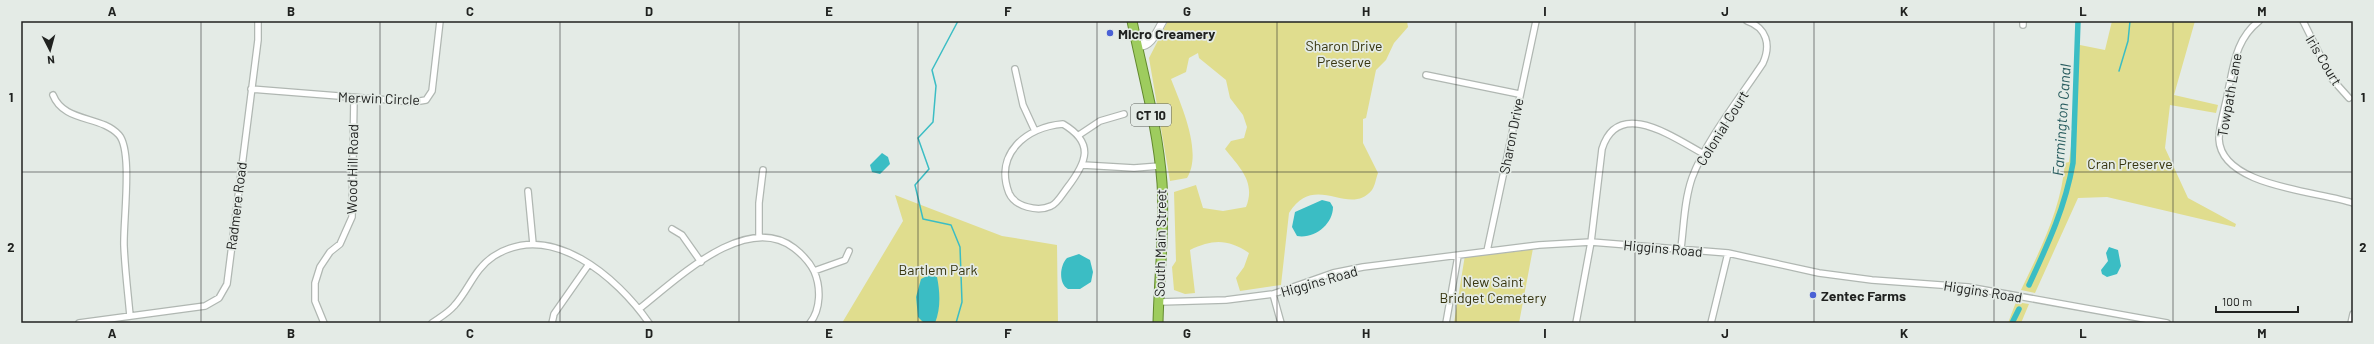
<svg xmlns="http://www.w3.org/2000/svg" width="2374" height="344" viewBox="0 0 2374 344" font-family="Barlow,sans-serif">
	<rect width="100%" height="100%" fill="#e4ebe6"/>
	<path fill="#e0dd8e" d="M 1168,21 L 1407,21 L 1408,27 L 1394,43 L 1386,60 L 1376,70 L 1366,118 L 1363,119 L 1363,143 L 1378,173 C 1376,178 1375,186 1372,190 C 1349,218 1315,171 1289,213 L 1281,285 L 1240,291 L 1236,278 L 1244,267 L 1249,253 C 1228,239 1213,239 1190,250 L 1195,293 L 1185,294 L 1174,290 L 1172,267 L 1176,261 L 1174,192 L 1196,185 L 1203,208 L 1223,211 L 1246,207 C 1256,182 1240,168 1225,149 L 1231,141 L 1244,138 L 1247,127 L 1243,115 L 1230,98 L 1226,80 L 1199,58 L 1198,53 L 1189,58 L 1186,72 L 1171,79 C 1181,105 1203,152 1187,178 L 1170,181 L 1149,58 Z
		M 2112,21 L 2195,21 L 2174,95 L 2218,105 L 2216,113 L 2170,105 L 2165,148 L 2188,198 L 2236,224 L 2235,227 L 2107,197 L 2078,198 L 2035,293 L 2021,290 C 2041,248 2061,209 2065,163 L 2069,162 L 2073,131 L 2077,57 L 2075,44 L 2105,50 Z
		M 895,195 L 1002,236 L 1057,245 L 1058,323 L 842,323 L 903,221 Z
		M 1534,243 L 1519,323 L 1454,323 L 1465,255 Z
		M 2016,302 L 2029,304 L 2021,323 L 2008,323 Z"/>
	<path fill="#3bbdc4" d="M 882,153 L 888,157 L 890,164 L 880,174 L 872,172 L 870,165 Z
		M 1322,200 L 1330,202 L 1333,207 C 1333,224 1315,239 1297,236 L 1292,227 L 1295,212 Z
		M 2109,247 L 2118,250 L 2121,266 L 2117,274 L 2107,277 L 2102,274 L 2101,270 L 2108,261 L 2106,253 Z
		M 1079,254 L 1090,260 L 1093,272 L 1091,282 L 1080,289 L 1068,289 C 1058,283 1060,265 1067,258 Z
		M 929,275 L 937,277 C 940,292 941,308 935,323 L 924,323 L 918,317 L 916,297 L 921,279 Z"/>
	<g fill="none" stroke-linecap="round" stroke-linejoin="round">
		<path stroke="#3bbdc4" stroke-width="1.5" d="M 2119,71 L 2128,41 L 2130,21
			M 956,323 L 962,302 L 960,247 L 951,225 L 923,219 L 915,185 L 929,169 L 918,138 L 933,122 L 936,86 L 932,70 L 958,21"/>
		<path stroke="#3bbdc4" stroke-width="5.5" d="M 2029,285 C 2048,244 2065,208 2073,163 L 2078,21
			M 2012,323 L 2019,309"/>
		<defs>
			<path id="minor" d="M 2023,21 L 2023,25
				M 2259,21 C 2236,39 2234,64 2228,91 C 2226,105 2219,124 2219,139 C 2221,187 2318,191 2353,203
				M 2303,21 L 2332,79 L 2349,98
				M 1015,69 L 1023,105 L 1035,131
				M 1426,75 L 1519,94
				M 251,89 L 414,102 L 426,100 L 432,91 L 440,21
				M 53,95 C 64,123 101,115 119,135 C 133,151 123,222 124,246 C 125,270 128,293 130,316
				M 1063,124 C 1095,143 1087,162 1067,188 C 1063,193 1057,204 1051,206 C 1038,212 1015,207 1009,193 C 994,154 1026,127 1063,124 Z
				M 1079,135 L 1100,121 L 1124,114
				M 1083,165 L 1134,168 L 1160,166
				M 528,191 L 533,244
				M 672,229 L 682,235 L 701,262
				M 759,236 L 759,203 L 763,170
				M 1681,248 C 1684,225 1684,201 1692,178 C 1706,140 1740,98 1763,63 C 1771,45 1767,28 1747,21
				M 1487,251 L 1536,21
				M 814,271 L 845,260 L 849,251
				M 1273,294 L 1281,323
				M 1159,302 L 1226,300 L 1273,294 L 1333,273 L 1363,267 L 1539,245 L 1591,242 L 1728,253 L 1819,273 L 1872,280 L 1968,287 L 2167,323
				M 639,309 C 676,280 746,211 794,248 C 803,255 809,261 814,271 C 821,287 821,309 810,323
				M 79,323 L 205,306 L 219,298 L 227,284 L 258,40 L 258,21
				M 324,323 L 315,301 L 315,283 L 320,267 L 330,252 L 340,244 L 352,217 L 354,98
				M 432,323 C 439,318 448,313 454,306 C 469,290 474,269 494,256 C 551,220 617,277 649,323
				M 552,323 L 554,314 L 589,264
				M 1446,323 L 1458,256
				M 1576,323 L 1591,242 L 1602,149 C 1618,97 1674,138 1704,154
				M 1711,323 L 1728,253
				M 2351,323 L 2353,314"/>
			<path id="secondary" d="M 1138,46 C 1151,48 1157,31 1163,21
				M 1138,46 L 1143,39 L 1153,36"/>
			<path id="trunk" d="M 1132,21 C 1143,75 1158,128 1162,183 C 1165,230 1159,276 1158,323"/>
		</defs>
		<use href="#minor" stroke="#b0b7b2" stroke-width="8"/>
		<use href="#secondary" stroke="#b0b7b2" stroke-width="9"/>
		<use href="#trunk" stroke="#62892e" stroke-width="11"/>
		<use href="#minor" stroke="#fff" stroke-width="5.5"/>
		<use href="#secondary" stroke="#fff" stroke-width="7"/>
		<use href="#trunk" stroke="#9ecc5e" stroke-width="9"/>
	</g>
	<path fill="none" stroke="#202220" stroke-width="1" stroke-opacity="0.55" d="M 201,21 L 201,323M 380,21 L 380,323M 560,21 L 560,323M 739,21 L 739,323M 918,21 L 918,323M 1097,21 L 1097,323M 1277,21 L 1277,323M 1456,21 L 1456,323M 1635,21 L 1635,323M 1814,21 L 1814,323M 1994,21 L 1994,323M 2173,21 L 2173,323M 21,172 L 2353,172"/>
	<g fill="#4a61d5" stroke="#e4ebe6" stroke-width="1.5">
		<circle cx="1110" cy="33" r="4"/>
		<circle cx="1813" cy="295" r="4"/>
	</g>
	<g text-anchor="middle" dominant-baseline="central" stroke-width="3.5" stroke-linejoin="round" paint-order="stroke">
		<rect fill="#e4ebe6" stroke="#5b5e5b" stroke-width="1" x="1131" y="104" width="40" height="22" rx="3"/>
		<g font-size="13" font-weight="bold" fill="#202220">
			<text x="1151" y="115">CT 10</text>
		</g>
		<g font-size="14" font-weight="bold" fill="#202220" stroke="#e4ebe6" text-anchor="start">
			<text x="1118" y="33">Micro Creamery</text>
			<text x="1821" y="295">Zentec Farms</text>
		</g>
		<g font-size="14" fill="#36340e" stroke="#e4ebe6">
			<text x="1344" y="45">Sharon Drive<tspan x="1344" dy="16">Preserve</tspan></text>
			<text x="2130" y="163">Cran Preserve</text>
			<text x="938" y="269">Bartlem Park</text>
			<text x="1493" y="281">New Saint<tspan x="1493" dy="16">Bridget Cemetery</tspan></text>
		</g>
		<g font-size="14" fill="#202220" stroke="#e4ebe6">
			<text transform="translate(2324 60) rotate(59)">Iris Court</text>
			<text transform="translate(2229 95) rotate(-80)">Towpath Lane</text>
			<text transform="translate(379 98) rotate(2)">Merwin Circle</text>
			<text transform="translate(1722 128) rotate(-58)">Colonial Court</text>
			<text transform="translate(1511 136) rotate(-79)">Sharon Drive</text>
			<text transform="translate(352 169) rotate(-89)">Wood Hill Road</text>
			<text transform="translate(236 206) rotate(-83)">Radmere Road</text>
			<text transform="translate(1160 243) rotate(-89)">South Main Street</text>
			<text transform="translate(1663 248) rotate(5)">Higgins Road</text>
			<text transform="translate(1319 281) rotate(-16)">Higgins Road</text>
			<text transform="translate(1983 291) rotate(9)">Higgins Road</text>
		</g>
		<g font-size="15" font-style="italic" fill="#285c5f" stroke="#e4ebe6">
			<text transform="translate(2061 120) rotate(-86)">Farmington Canal</text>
		</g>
	</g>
	<rect width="2374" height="344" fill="none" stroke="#e4ebe6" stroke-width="44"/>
	<g transform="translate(50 50) rotate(174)" stroke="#e4ebe6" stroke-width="3" paint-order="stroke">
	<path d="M0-3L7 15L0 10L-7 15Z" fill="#202220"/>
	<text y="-6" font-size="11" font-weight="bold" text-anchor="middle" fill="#202220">N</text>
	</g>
	<path d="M2216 306v6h82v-6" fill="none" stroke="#202220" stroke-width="2"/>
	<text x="2222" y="306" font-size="12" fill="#202220" stroke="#e4ebe6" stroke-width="3" paint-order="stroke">100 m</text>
	<rect x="22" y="22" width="2330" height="300" fill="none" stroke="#202220" stroke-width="1.5"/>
	<g font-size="13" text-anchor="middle" font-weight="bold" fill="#202220">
		<text x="112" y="16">A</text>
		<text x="291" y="16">B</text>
		<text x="470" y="16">C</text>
		<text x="649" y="16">D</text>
		<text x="829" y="16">E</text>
		<text x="1008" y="16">F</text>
		<text x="1187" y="16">G</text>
		<text x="1366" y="16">H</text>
		<text x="1545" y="16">I</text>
		<text x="1725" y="16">J</text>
		<text x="1904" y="16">K</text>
		<text x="2083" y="16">L</text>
		<text x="2262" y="16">M</text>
		<text x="11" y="102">1</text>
		<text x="2363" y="102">1</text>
		<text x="11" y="252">2</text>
		<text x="2363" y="252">2</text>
		<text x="112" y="338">A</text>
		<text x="291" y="338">B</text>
		<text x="470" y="338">C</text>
		<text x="649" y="338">D</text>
		<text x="829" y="338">E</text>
		<text x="1008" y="338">F</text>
		<text x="1187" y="338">G</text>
		<text x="1366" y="338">H</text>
		<text x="1545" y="338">I</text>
		<text x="1725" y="338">J</text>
		<text x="1904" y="338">K</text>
		<text x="2083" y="338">L</text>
		<text x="2262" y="338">M</text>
	</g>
</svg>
